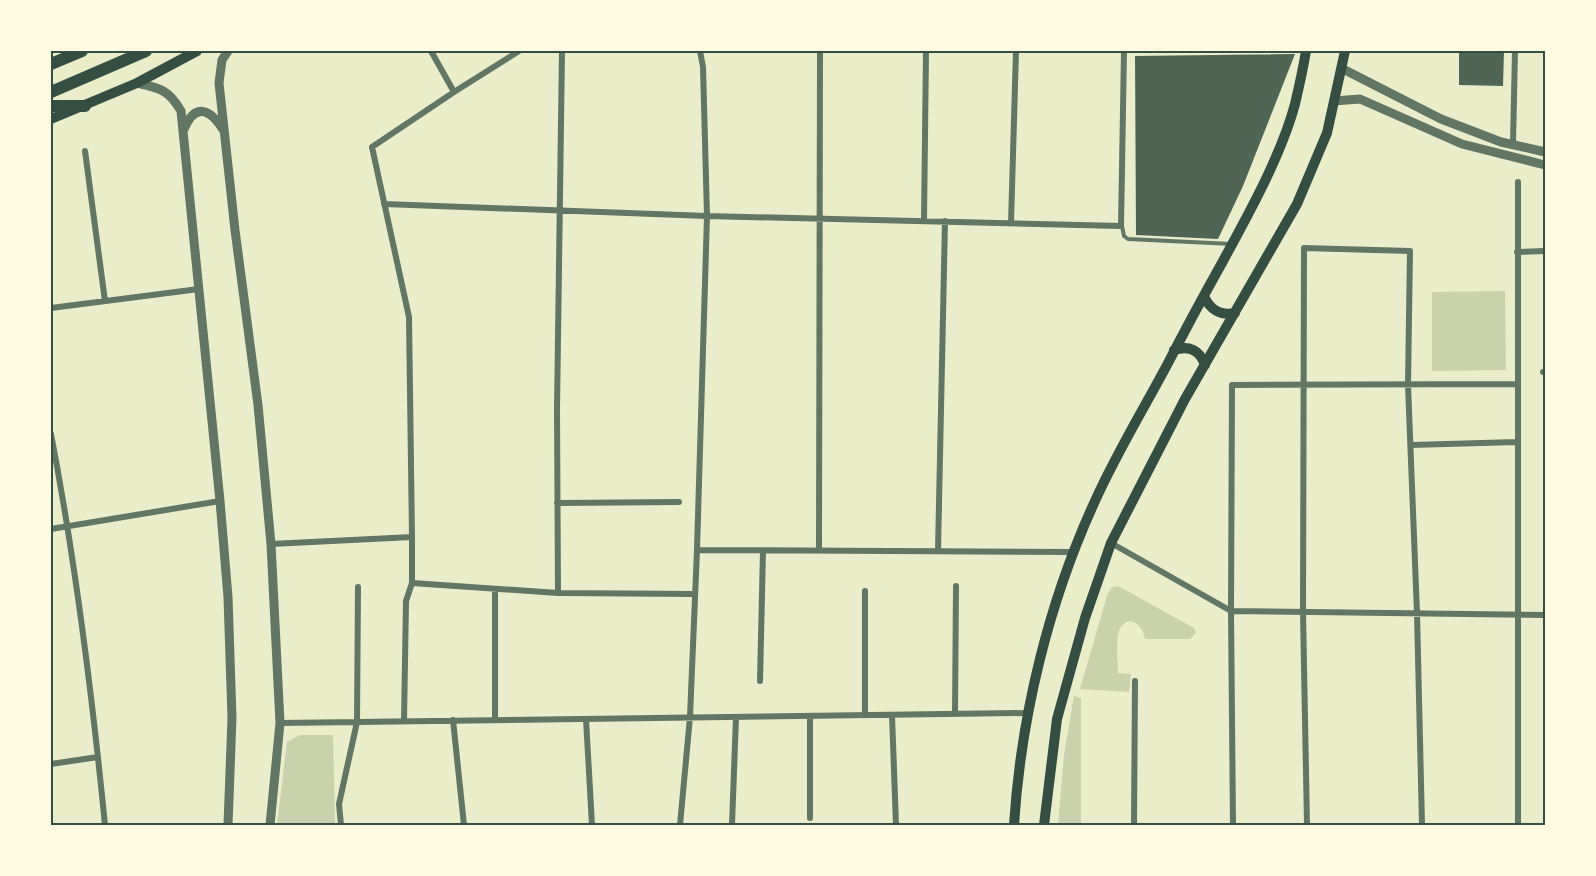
<svg xmlns="http://www.w3.org/2000/svg" width="1596" height="876" viewBox="0 0 1596 876" font-family="Raleway,sans-serif">
	<rect width="100%" height="100%" fill="#e9edc9"/>
	<path fill="#cad2ad" d="M 1505,291 L 1506,370 L 1432,371 L 1432,292 Z
		M 1116,586 L 1120,587 L 1194,628 L 1196,633 L 1190,639 L 1145,639 C 1143,625 1129,613 1120,629 C 1115,638 1118,663 1118,673 L 1131,674 L 1129,692 L 1080,689 L 1107,596 L 1111,588 Z
		M 1074,696 L 1081,698 L 1081,825 L 1058,825 L 1064,755 Z
		M 300,735 L 333,735 L 335,825 L 277,825 L 287,742 Z"/>
	<path fill="#4f6655" d="M 1459,51 L 1504,51 L 1503,86 L 1459,85 Z
		M 1295,54 L 1243,186 L 1218,239 L 1136,235 L 1135,56 Z"/>
	<g fill="none" stroke-linecap="round" stroke-linejoin="round">
		<path stroke="#617663" stroke-width="4" d="M 1122,226 L 1124,236 L 1128,239 L 1232,244"/>
		<path stroke="#617663" stroke-width="6" d="M 431,51 L 454,92
			M 1513,144 L 1515,51
			M 85,151 L 105,301
			M 1518,182 L 1518,825
			M 384,204 L 707,216 L 1121,226 L 1124,51
			M 924,221 L 926,51
			M 1011,223 L 1016,51
			M 1517,252 L 1545,251
			M 51,308 L 199,289
			M 1543,372 L 1545,372
			M 51,434 C 76,564 92,694 105,825
			M 1411,445 L 1517,442
			M 557,503 L 679,502
			M 51,529 L 220,501
			M 1111,543 L 1231,611 L 1545,615
			M 271,544 L 412,537
			M 697,550 L 1074,552
			M 819,550 L 820,51
			M 938,551 L 945,221
			M 412,583 L 558,593 L 694,594
			M 495,590 L 495,720
			M 865,591 L 865,715
			M 558,593 L 557,409 L 562,51
			M 760,681 L 763,551
			M 955,714 L 956,586
			M 892,715 L 896,825
			M 810,716 L 810,818
			M 586,719 L 592,825
			M 453,720 L 464,825
			M 404,721 L 406,601 L 412,583 L 412,537 L 409,317 L 372,147 L 454,92 L 519,51
			M 280,723 L 1027,713
			M 51,764 L 98,757
			M 341,825 L 339,804 L 357,722 L 358,587
			M 680,825 L 690,717 L 697,550 L 707,216 L 703,67 L 700,51
			M 732,825 L 736,717
			M 1134,825 L 1135,681
			M 1233,825 L 1231,611 L 1232,385 L 1517,384
			M 1307,825 L 1303,612 L 1304,248 L 1410,251 L 1408,385 L 1417,613 L 1422,825"/>
		<path stroke="#617663" stroke-width="9" d="M 228,51 L 222,60 L 219,83 L 235,230 L 258,405 L 271,544 L 280,723 L 270,825
			M 1341,68 L 1441,119 L 1501,142 L 1545,152
			M 137,83 C 160,88 169,90 181,111 L 220,501 L 228,597 L 232,718 L 228,825
			M 1334,101 L 1360,99 L 1462,144 L 1545,165
			M 184,129 C 196,101 211,110 224,131"/>
		<path stroke="#344e41" stroke-width="10" d="M 51,119 L 137,83 L 197,51
			M 1204,296 C 1210,310 1221,316 1235,313
			M 1174,350 C 1189,345 1200,350 1205,365
			M 1014,825 C 1021,715 1049,601 1095,501 C 1116,454 1143,410 1167,365 C 1185,330 1204,295 1223,261 C 1249,213 1281,156 1295,104 C 1299,87 1303,69 1306,51
			M 1044,825 L 1057,719 L 1085,618 L 1111,543 L 1185,399 L 1297,204 L 1327,133 L 1345,51"/>
		<path stroke="#344e41" stroke-width="12" d="M 51,64 L 82,51
			M 51,92 L 146,51
			M 51,106 L 85,106"/>
	</g>
	<rect width="1596" height="876" fill="none" stroke="#fefae0" stroke-width="105"/>
	<rect x="52" y="52" width="1492" height="772" fill="none" stroke="#344e41" stroke-width="2"/>
</svg>
